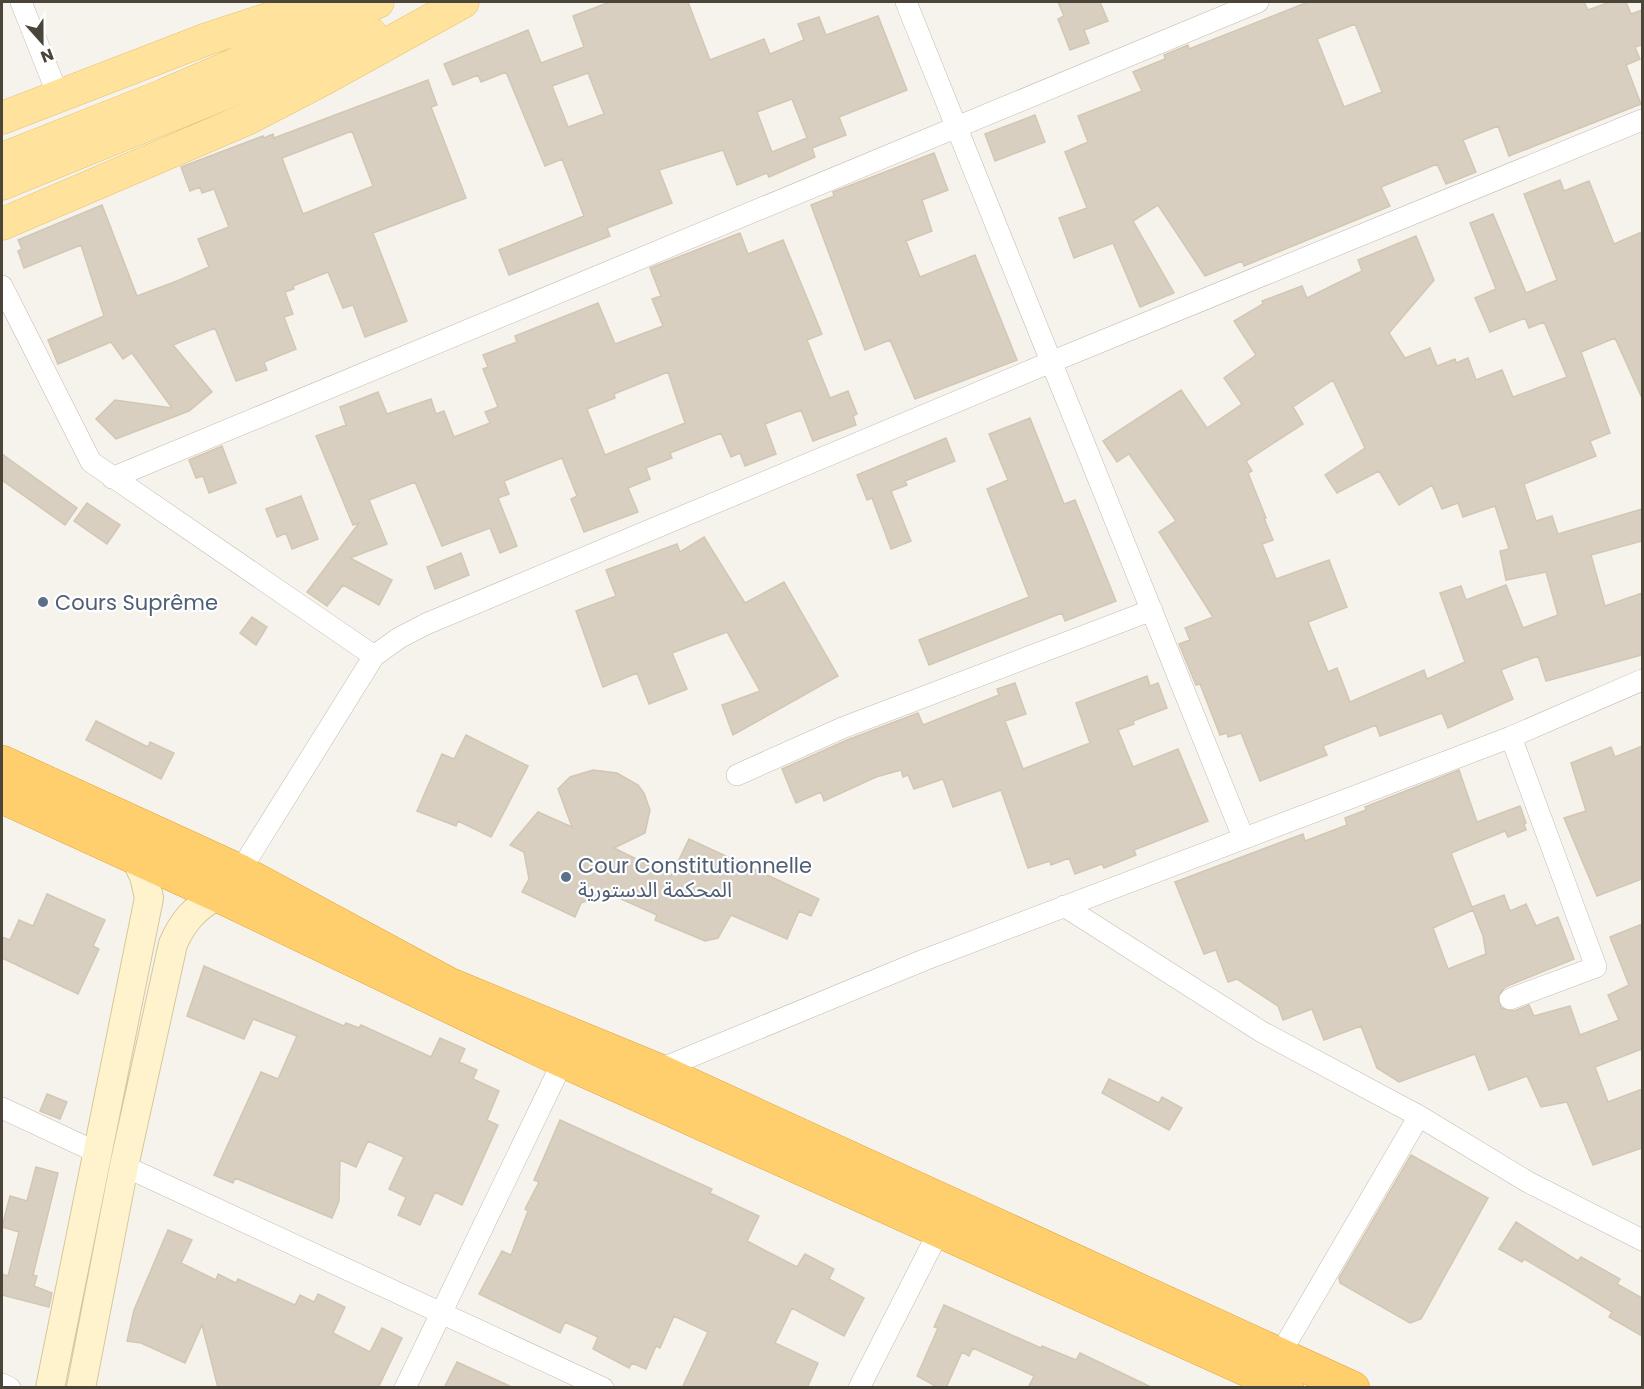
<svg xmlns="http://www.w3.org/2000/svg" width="1644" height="1389" viewBox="0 0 1644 1389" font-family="Poppins,'Noto Sans Arabic',sans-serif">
	<rect width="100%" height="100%" fill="#f6f3ec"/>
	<path fill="#d8cfc1" stroke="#d3c7b4" stroke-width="1.5" fill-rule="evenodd" d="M 610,2 L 688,2 L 710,60 L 764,39 L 770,54 L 804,40 L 798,24 L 819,17 L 826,35 L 878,16 L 907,90 L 839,117 L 846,135 L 812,148 L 815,157 L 769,177 L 767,173 L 737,185 L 723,150 L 659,170 L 672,203 L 607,228 L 610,236 L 509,275 L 499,250 L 584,216 L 562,159 L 545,166 L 506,72 L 481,82 L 478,75 L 453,85 L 444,64 L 528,30 L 541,63 L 584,47 L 573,16 ZM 588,73 L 604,114 L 568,127 L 552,86 ZM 792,99 L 807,138 L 772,152 L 757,112 Z
		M 1058,2 L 1100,2 L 1108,21 L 1084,30 L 1089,43 L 1070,50 L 1058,19 L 1064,16 Z
		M 1308,2 L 1584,2 L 1588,10 L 1610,2 L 1626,2 L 1631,14 L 1642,10 L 1642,45 L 1635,47 L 1640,59 L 1626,65 L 1641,104 L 1509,156 L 1498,126 L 1463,140 L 1476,172 L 1446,184 L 1437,164 L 1381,187 L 1390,206 L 1244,266 L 1242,261 L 1205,276 L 1158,205 L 1133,221 L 1174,293 L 1140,307 L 1113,243 L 1074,258 L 1059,218 L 1087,208 L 1065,152 L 1088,142 L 1078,116 L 1142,91 L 1133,72 L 1165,59 L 1164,55 L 1188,45 L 1189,49 ZM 1355,24 L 1382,92 L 1344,107 L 1317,39 Z
		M 428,80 L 437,105 L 431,107 L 466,198 L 373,233 L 407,321 L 365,337 L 353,305 L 343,308 L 328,272 L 293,286 L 294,289 L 285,292 L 293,314 L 284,317 L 296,349 L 264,362 L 267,370 L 236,381 L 215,328 L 173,345 L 212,392 L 189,411 L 116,439 L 96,419 L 115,400 L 172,408 L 132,353 L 123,359 L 111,342 L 58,364 L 48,340 L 104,316 L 81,245 L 24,268 L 18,251 L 22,249 L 18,240 L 102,205 L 137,296 L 177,281 L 209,267 L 198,239 L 229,227 L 214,189 L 202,193 L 200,187 L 190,191 L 181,167 L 263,136 L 264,138 L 273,134 L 274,138 ZM 352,131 L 373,186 L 303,214 L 282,158 Z
		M 1035,115 L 1045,142 L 995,161 L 985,134 Z
		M 934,153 L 948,190 L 922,200 L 932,231 L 906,241 L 920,277 L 975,255 L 1017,360 L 915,399 L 890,340 L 865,350 L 811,205 L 834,196 L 833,192 Z
		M 1560,180 L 1564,191 L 1589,181 L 1614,244 L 1642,232 L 1642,398 L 1615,338 L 1581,352 L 1610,433 L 1590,441 L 1596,456 L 1524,484 L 1536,521 L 1552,516 L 1558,534 L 1642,509 L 1642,541 L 1591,555 L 1605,606 L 1642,593 L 1642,655 L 1546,681 L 1538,656 L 1501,670 L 1513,699 L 1448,728 L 1442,713 L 1380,736 L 1376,725 L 1323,746 L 1327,755 L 1260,781 L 1241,733 L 1228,737 L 1227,733 L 1220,735 L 1200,684 L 1196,685 L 1179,644 L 1190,640 L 1185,628 L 1213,617 L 1159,532 L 1176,521 L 1129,454 L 1117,462 L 1103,441 L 1181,390 L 1207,428 L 1242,404 L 1224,378 L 1256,355 L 1234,321 L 1263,304 L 1262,301 L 1302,286 L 1307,298 L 1362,271 L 1358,260 L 1416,236 L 1434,280 L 1389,333 L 1405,358 L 1430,348 L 1437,366 L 1455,359 L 1456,363 L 1468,358 L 1476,380 L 1502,370 L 1513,397 L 1567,377 L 1544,322 L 1529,328 L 1525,318 L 1490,332 L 1475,298 L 1496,289 L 1470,223 L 1493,214 L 1526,293 L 1557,280 L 1524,194 ZM 1333,380 L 1365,448 L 1325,475 L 1337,493 L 1379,471 L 1399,505 L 1432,485 L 1442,509 L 1458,503 L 1463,517 L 1495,506 L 1509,549 L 1500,551 L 1506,580 L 1546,572 L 1558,615 L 1523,628 L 1506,585 L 1466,600 L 1461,586 L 1440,593 L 1465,662 L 1427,679 L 1424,670 L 1350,702 L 1337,668 L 1328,672 L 1308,622 L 1347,607 L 1329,560 L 1276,579 L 1262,544 L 1273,540 L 1264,518 L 1266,518 L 1248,473 L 1252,471 L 1246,461 L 1303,424 L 1293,407 Z
		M 740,233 L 748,254 L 783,240 L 822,334 L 807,340 L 830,398 L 848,391 L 857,414 L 853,416 L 856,425 L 813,441 L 801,410 L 765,424 L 776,454 L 745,466 L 740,453 L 731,457 L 721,433 L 670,453 L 672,458 L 646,468 L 650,479 L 628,488 L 638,512 L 584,532 L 571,499 L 577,496 L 562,458 L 504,481 L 509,494 L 498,498 L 517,546 L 500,553 L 490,528 L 442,546 L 415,482 L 369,500 L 387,544 L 350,558 L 392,580 L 379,605 L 343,585 L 327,606 L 307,592 L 359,523 L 353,525 L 316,436 L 346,425 L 340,407 L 378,392 L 387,414 L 431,399 L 436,414 L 444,411 L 454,437 L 490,423 L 485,412 L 498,407 L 483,369 L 488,367 L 483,355 L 517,342 L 515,336 L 598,303 L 615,344 L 663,326 L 652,299 L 661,296 L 650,268 ZM 668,372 L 685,423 L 605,455 L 587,409 L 615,398 L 614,394 Z
		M 1030,418 L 1064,504 L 1075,500 L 1116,601 L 1065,621 L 1062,613 L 929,665 L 919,640 L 1029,597 L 987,489 L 1008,480 L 989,434 Z
		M 946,438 L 955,461 L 905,481 L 907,485 L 891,491 L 911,541 L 891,549 L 872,498 L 867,500 L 857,475 Z
		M 222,446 L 236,483 L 209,493 L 203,476 L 196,478 L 189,460 Z
		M 2,454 L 77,508 L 65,525 L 2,480 Z
		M 301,496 L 318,539 L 292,549 L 286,533 L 277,537 L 266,509 Z
		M 87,503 L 120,525 L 107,544 L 74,521 Z
		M 704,537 L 745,603 L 784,582 L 838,676 L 733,735 L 722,705 L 760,691 L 727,632 L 672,653 L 687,689 L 649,704 L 637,673 L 603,687 L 576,611 L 616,596 L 606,570 L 677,544 L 680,552 Z
		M 461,553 L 469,575 L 435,589 L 427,567 Z
		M 252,617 L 267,627 L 256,645 L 240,633 Z
		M 1147,676 L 1150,686 L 1158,683 L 1167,708 L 1133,721 L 1134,724 L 1118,730 L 1133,767 L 1178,749 L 1208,821 L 1134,850 L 1136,855 L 1104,868 L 1102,864 L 1075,874 L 1069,858 L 1051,865 L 1050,861 L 1028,868 L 1001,790 L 953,807 L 943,779 L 914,789 L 908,775 L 903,777 L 901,770 L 876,777 L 824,801 L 821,792 L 796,803 L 782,769 L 847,740 L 918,713 L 923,725 L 999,695 L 997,689 L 1015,683 L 1026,714 L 1005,721 L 1023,769 L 1090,743 L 1076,703 Z
		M 96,721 L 148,747 L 150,742 L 174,753 L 161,779 L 86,740 Z
		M 466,735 L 528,766 L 491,837 L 458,821 L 456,826 L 417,811 L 442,754 L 454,759 Z
		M 1642,746 L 1642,879 L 1597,896 L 1564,818 L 1586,811 L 1571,763 L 1611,747 L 1615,757 Z
		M 593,770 L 617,773 L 638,785 L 644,793 L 650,810 L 645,833 L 614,848 L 671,876 L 689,839 L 819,899 L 811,916 L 799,911 L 787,939 L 731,915 L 718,938 L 705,941 L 655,920 L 657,915 L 608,893 L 581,903 L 575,917 L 522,892 L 529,879 L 524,852 L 510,845 L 538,812 L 572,827 L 558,789 L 570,777 Z
		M 1459,770 L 1477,822 L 1520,806 L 1526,823 L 1524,824 L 1526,830 L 1508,837 L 1505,831 L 1451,853 L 1472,907 L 1504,895 L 1510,911 L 1526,904 L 1536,926 L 1558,917 L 1574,959 L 1505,987 L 1498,996 L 1501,1008 L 1514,1011 L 1529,1005 L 1534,1016 L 1570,1006 L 1580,1035 L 1619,1020 L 1608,995 L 1629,985 L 1610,937 L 1642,924 L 1642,1049 L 1595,1067 L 1608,1102 L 1642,1089 L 1642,1148 L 1593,1165 L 1567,1102 L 1541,1107 L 1527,1076 L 1489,1090 L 1475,1054 L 1399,1082 L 1377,1068 L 1361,1026 L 1324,1040 L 1312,1009 L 1283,1020 L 1278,1006 L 1237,979 L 1228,982 L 1216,950 L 1204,954 L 1175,882 L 1303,834 L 1305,841 L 1347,825 L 1345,818 L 1366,810 L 1365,807 ZM 1473,910 L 1483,936 L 1486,954 L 1448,969 L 1433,928 Z
		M 47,894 L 105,920 L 93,946 L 99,949 L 78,994 L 2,958 L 2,937 L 10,940 L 19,920 L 33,926 Z
		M 204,966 L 344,1026 L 346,1023 L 359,1028 L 361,1025 L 431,1057 L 440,1038 L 465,1049 L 459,1062 L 477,1070 L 473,1079 L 499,1091 L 487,1120 L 498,1125 L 462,1205 L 435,1192 L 420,1225 L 398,1215 L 406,1197 L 389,1189 L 404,1157 L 368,1141 L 356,1167 L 340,1160 L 339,1201 L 332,1218 L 235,1178 L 233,1183 L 214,1175 L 261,1072 L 278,1079 L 297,1036 L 253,1019 L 244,1039 L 187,1016 Z
		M 1109,1079 L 1159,1103 L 1162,1097 L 1182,1108 L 1169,1130 L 1102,1093 Z
		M 47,1094 L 67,1102 L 60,1119 L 40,1111 Z
		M 560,1120 L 712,1189 L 710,1193 L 759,1216 L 747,1241 L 797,1267 L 805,1254 L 834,1269 L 829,1279 L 864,1298 L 844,1336 L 792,1308 L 775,1343 L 818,1363 L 807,1388 L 682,1388 L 708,1332 L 674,1316 L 660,1348 L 656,1346 L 646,1369 L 632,1363 L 629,1368 L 593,1349 L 598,1337 L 565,1322 L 560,1333 L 479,1294 L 502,1251 L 511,1255 L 528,1211 L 525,1209 L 539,1182 L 534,1180 Z
		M 1411,1155 L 1488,1198 L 1421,1319 L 1410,1323 L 1340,1283 L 1339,1278 Z
		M 36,1167 L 58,1173 L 33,1275 L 37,1276 L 34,1286 L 52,1293 L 49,1307 L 2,1295 L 2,1274 L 8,1276 L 19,1232 L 2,1227 L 10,1196 L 27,1201 Z
		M 1516,1222 L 1578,1261 L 1581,1257 L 1620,1279 L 1617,1284 L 1642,1298 L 1642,1336 L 1609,1317 L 1612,1312 L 1565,1283 L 1524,1259 L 1522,1262 L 1499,1249 Z
		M 168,1230 L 192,1240 L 181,1263 L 216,1280 L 218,1274 L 236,1283 L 238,1279 L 295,1305 L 300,1295 L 314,1302 L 318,1294 L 345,1307 L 333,1333 L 370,1352 L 382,1328 L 402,1338 L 378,1388 L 218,1388 L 202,1325 L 185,1363 L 141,1343 L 127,1341 L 134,1310 Z
		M 944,1305 L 1041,1348 L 1042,1346 L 1076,1360 L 1080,1353 L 1153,1388 L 1028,1388 L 1034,1376 L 973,1348 L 969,1356 L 962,1352 L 946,1388 L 939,1388 L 917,1376 L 938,1328 L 934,1327 Z
		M 457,1362 L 514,1388 L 444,1388 Z"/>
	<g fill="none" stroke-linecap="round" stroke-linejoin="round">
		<defs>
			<path id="street" d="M 21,2 L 58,95
				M 906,2 L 1243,837
				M 2,286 L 91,462 L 374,656
				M 112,478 L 1258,2
				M 737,775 L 842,728 L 1152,610
				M 240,871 L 374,656 L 399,638 L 426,624 L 1051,362 L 1642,120
				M 1064,906 L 1262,1032 L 1419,1116 L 1528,1182 L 1642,1240
				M 1510,999 L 1596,967 L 1511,737
				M 658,1070 L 924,960 L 1511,737 L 1642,680
				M 2,1108 L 96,1152
				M 124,1166 L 603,1388
				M 1280,1354 L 1419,1116
				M 2,1384 L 10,1388
				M 405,1388 L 563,1061
				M 859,1388 L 939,1231"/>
			<path id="secondary" d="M 50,1388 L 149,898 L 144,876 L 134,856
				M 81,1388 L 124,1166 L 173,944 C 183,921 195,908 217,895"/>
			<path id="primary" d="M 2,118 L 207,39 L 320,2
				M 2,159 L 164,95 L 378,2
				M 2,184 L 371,34
				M 2,224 L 247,119 L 324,79 L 463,2"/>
			<path id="highway" d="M 2,762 L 240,871 L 449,984 L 658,1070 L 1353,1388
				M 2,797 L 217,895 L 563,1061 L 1287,1388"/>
		</defs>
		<use href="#street" stroke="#c2bbae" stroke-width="22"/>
		<use href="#secondary" stroke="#d6c79b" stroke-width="30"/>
		<use href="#primary" stroke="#e6c16a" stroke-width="33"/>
		<use href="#highway" stroke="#e0a43c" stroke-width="34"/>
		<use href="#street" stroke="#fff" stroke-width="21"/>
		<use href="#secondary" stroke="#fff3cd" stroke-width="28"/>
		<use href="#primary" stroke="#ffe39c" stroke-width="32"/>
		<use href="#highway" stroke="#ffcf6e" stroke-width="33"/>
	</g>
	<g fill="#5c6f8a" stroke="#fff" stroke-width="2">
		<circle cx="43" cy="602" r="6"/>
		<circle cx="566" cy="877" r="6"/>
	</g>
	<g text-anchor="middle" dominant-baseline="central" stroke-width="4.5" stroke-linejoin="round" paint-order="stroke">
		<g font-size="21" fill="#4e5e75" stroke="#fff" text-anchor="start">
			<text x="55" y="602">Cours Suprême</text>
			<text x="578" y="865">Cour Constitutionnelle<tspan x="578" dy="24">المحكمة الدستورية</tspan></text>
		</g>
	</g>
	<rect width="1644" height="1389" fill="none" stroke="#4b4439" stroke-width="6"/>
	<g transform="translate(42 42) rotate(159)" stroke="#ffffff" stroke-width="4.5" paint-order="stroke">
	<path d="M0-4.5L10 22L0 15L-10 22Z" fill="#4b4439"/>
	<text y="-9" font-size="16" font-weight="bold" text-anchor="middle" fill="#4b4439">N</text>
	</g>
</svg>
